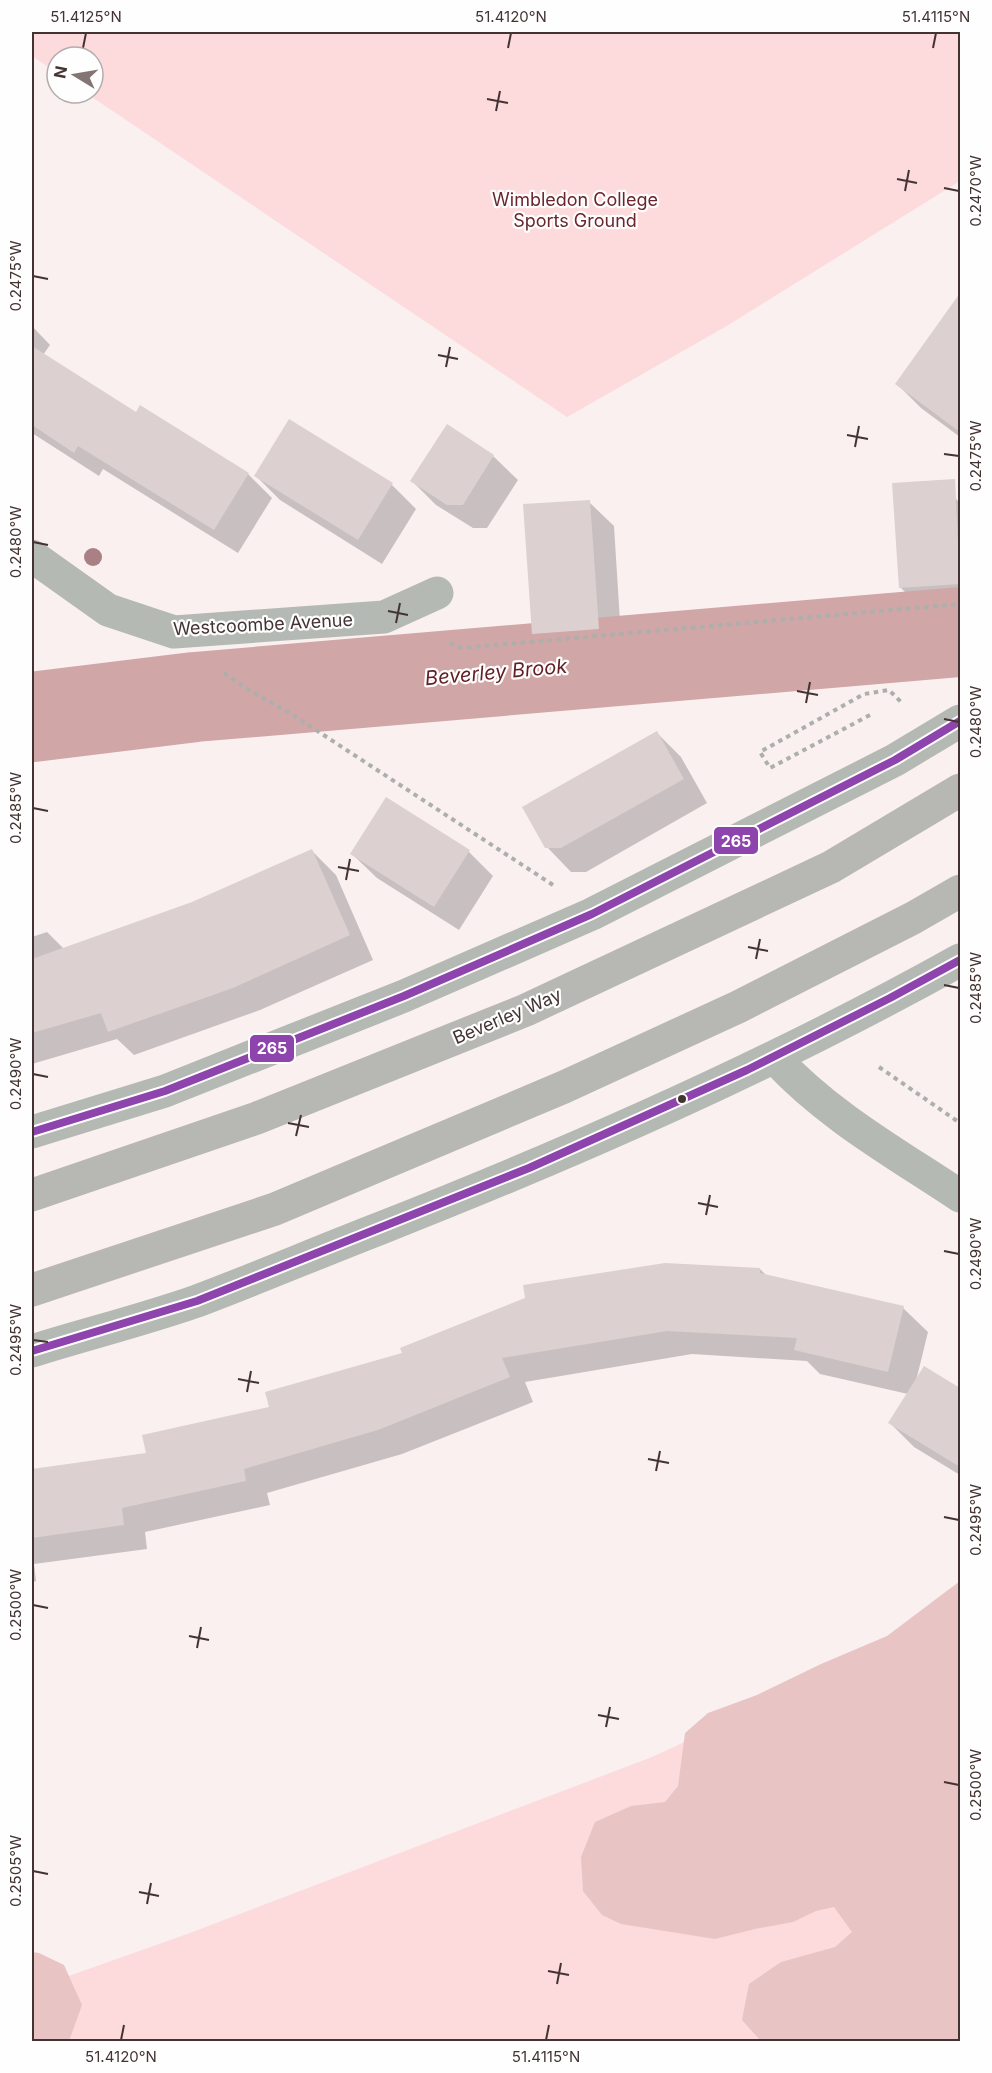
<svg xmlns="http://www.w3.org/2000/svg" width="992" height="2073" viewBox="0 0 992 2073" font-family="Inter,sans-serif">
	<rect width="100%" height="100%" fill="#faf0f0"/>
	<path fill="#fddadb" d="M 32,32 L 960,32 L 960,181 L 725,327 L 567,417 L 86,93 L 93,93 L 93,57 L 57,57 L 57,73 L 32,56 Z
		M 960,1615 L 960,2041 L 32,2041 L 32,1989 L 190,1933 L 652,1757 Z"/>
	<path fill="#e8c4c5" d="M 960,1581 L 960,2041 L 765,2041 L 759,2039 L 742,2020 L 749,1984 L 781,1962 L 835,1947 L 852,1932 L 834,1907 L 816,1911 L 793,1922 L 755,1929 L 715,1939 L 621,1924 L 602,1915 L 583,1891 L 581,1857 L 595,1822 L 631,1806 L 665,1802 L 678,1786 L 685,1733 L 708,1713 L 757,1695 L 821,1664 L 887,1636 Z
		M 32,1952 L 39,1953 L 64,1965 L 82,2005 L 69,2041 L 32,2041 Z"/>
	<path fill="#0003" d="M 960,295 L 960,437 L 921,408 L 897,384 Z
		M 32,326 L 50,345 L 43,355 L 136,414 L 248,474 L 272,498 L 238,553 L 103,469 L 99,476 L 32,433 Z
		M 493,456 L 518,480 L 487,528 L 473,528 L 436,505 L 412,481 Z
		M 256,476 L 392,485 L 416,509 L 382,564 L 280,500 Z
		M 956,499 L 960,503 L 960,609 L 924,611 L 900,587 L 897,543 Z
		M 589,502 L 614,526 L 622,653 L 557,657 L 533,633 Z
		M 657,733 L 681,757 L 707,803 L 586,872 L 571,872 L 547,847 Z
		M 387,799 L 469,852 L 493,876 L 459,930 L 377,878 L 352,854 Z
		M 312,851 L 336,875 L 373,960 L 260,1010 L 134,1055 L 117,1039 L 32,1064 L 32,937 L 47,932 L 64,949 L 193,904 Z
		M 760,1269 L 767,1276 L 903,1308 L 928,1332 L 916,1381 L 925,1368 L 960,1390 L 960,1475 L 914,1447 L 890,1423 L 908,1394 L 820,1374 L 807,1361 L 692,1354 L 525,1382 L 533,1402 L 402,1454 L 267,1493 L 270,1505 L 145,1532 L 147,1549 L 34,1564 L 36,1581 L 32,1582 L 32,1471 L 148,1454 L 271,1408 Z"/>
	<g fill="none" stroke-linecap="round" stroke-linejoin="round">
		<path stroke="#d1a6a7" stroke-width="90" d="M 32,717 L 195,697 L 960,632"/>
	</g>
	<path fill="#dcd0d0" d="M 960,293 L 960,432 L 895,384 Z
		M 32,346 L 136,412 L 140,405 L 249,473 L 214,530 L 78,446 L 74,453 L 32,425 Z
		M 289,419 L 393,483 L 358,540 L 254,476 Z
		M 447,424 L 494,455 L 463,505 L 447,505 L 410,481 Z
		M 955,479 L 960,584 L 899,588 L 892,483 Z
		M 590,500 L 599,629 L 532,634 L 523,504 Z
		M 657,731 L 684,779 L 561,848 L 545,848 L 522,807 Z
		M 386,797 L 470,850 L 434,907 L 350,854 Z
		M 312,849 L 350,935 L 233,988 L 108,1032 L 101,1013 L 32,1033 L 32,959 L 192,902 Z
		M 665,1263 L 760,1268 L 760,1273 L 904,1306 L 888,1372 L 794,1350 L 797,1338 L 667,1331 L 502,1358 L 510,1377 L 378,1430 L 244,1469 L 246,1481 L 122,1508 L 124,1525 L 32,1538 L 32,1469 L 146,1453 L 142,1435 L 269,1407 L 265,1392 L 402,1353 L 400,1348 L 525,1298 L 523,1285 Z
		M 924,1366 L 960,1388 L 960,1467 L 888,1423 Z"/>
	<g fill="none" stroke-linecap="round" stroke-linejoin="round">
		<path stroke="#adafac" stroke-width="4" stroke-dasharray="4.5 4.5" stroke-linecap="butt" d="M 450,643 L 461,648 L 960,604
			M 224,673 L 244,687 L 293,715 L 553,885
			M 870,715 L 770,768 L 760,752 L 864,694 L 889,690 L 903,704
			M 879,1067 L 960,1123"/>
		<path stroke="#b4b9b4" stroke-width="33" d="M 32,556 L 108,610 L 174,632 L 384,617 L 437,593
			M 775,1058 C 827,1115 897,1154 960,1196
			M 32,1132 L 165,1091 L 404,996 L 592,914 L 895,760 L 960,721
			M 32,1351 C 86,1334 143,1320 197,1301 C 258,1278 319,1252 381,1228 C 579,1150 774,1064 960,960"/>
		<path stroke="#b7b8b4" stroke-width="33" d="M 32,1195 L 257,1118 L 526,1010 L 831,867 L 960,790
			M 32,1290 L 275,1209 L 564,1087 L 738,1007 L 913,918 L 960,891"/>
		<defs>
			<path id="bus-1" d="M 32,1132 L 165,1091 L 404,996 L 592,914 L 895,760 L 960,721
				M 32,1351 L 197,1301 L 529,1168 L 747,1070 L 890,998 L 960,960"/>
		</defs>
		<use href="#bus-1" stroke="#fefefe" stroke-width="12"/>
		<use href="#bus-1" stroke="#8e44ad" stroke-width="8"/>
	</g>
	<circle fill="#ab8084" cx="93" cy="557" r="9"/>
	<path fill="none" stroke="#433" stroke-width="2" d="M 83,48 L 86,33M 508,48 L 511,33M 933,48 L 936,33M 487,99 L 508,103M 496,111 L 500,91M 897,179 L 917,183M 944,188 L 959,191M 905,191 L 909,170M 33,276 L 48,279M 438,355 L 458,359M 446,367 L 450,347M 847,435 L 868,439M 855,447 L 859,426M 944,454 L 959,456M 33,542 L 48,545M 388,611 L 408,615M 396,623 L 400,603M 797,691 L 818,695M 806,703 L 810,682M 944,719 L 959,722M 33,808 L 48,811M 338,867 L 359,871M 346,880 L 350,859M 748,947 L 768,951M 756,959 L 760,939M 944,985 L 959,988M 33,1074 L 48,1077M 288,1123 L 309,1127M 296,1136 L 301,1115M 698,1203 L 718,1207M 706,1215 L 710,1195M 944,1251 L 959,1254M 33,1340 L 48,1342M 238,1379 L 259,1383M 247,1392 L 251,1371M 648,1459 L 669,1463M 656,1471 L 660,1451M 944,1517 L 959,1520M 33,1605 L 48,1608M 189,1636 L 209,1640M 197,1648 L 201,1627M 598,1715 L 619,1719M 606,1727 L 610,1707M 944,1782 L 959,1785M 33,1871 L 48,1874M 139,1892 L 159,1896M 147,1904 L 151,1883M 548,1971 L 569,1975M 557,1984 L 561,1963M 121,2040 L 124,2025M 546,2040 L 549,2025"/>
	<circle fill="#433" stroke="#fefefe" stroke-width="2" cx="682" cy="1099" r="5"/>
	<g text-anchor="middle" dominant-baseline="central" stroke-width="4.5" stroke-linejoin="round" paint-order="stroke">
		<g font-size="18" fill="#6b252c" stroke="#fefefe">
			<text x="575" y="199">Wimbledon College<tspan x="575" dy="21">Sports Ground</tspan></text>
		</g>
		<g font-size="18" fill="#433" stroke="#fefefe">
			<text transform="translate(263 624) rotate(-3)">Westcoombe Avenue</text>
			<text transform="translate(507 1016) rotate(-23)">Beverley Way</text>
		</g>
		<g font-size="20" font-style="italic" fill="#621d25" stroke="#fefefe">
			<text transform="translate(496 672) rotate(-5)">Beverley Brook</text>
		</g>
	</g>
	<g stroke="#fefefe" stroke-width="2">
		<rect x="713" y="826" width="46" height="29" rx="6" fill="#8e44ad"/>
		<rect x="249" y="1034" width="46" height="29" rx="6" fill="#8e44ad"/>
	</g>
	<g font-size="16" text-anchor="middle" font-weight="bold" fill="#fff">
		<text x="736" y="847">265</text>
		<text x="272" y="1054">265</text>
	</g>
	<rect width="992" height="2073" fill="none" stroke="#fefefe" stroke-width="66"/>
	<g transform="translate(75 75) rotate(281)"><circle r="28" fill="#fefefe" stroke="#b4adad" stroke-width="1.5"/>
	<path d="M0-4.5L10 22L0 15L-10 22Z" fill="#847575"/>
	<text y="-9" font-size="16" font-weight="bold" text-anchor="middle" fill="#443333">N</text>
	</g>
	<rect x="33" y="33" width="926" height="2007" fill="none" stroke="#433" stroke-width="2"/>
	<g font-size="15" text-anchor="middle" fill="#433">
		<text x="86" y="22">51.4125°N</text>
		<text x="511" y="22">51.4120°N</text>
		<text x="936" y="22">51.4115°N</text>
		<text transform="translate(976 191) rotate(-90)" y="5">0.2470°W</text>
		<text transform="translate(16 276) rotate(-90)" y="5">0.2475°W</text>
		<text transform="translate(976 456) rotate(-90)" y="5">0.2475°W</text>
		<text transform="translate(16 542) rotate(-90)" y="5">0.2480°W</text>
		<text transform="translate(976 722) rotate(-90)" y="5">0.2480°W</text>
		<text transform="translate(16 808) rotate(-90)" y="5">0.2485°W</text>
		<text transform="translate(976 988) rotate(-90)" y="5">0.2485°W</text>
		<text transform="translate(16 1074) rotate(-90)" y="5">0.2490°W</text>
		<text transform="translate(976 1254) rotate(-90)" y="5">0.2490°W</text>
		<text transform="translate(16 1340) rotate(-90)" y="5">0.2495°W</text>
		<text transform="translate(976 1520) rotate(-90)" y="5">0.2495°W</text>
		<text transform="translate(16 1605) rotate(-90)" y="5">0.2500°W</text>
		<text transform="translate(976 1785) rotate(-90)" y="5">0.2500°W</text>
		<text transform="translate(16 1871) rotate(-90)" y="5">0.2505°W</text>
		<text x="121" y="2062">51.4120°N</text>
		<text x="546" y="2062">51.4115°N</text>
	</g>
</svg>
